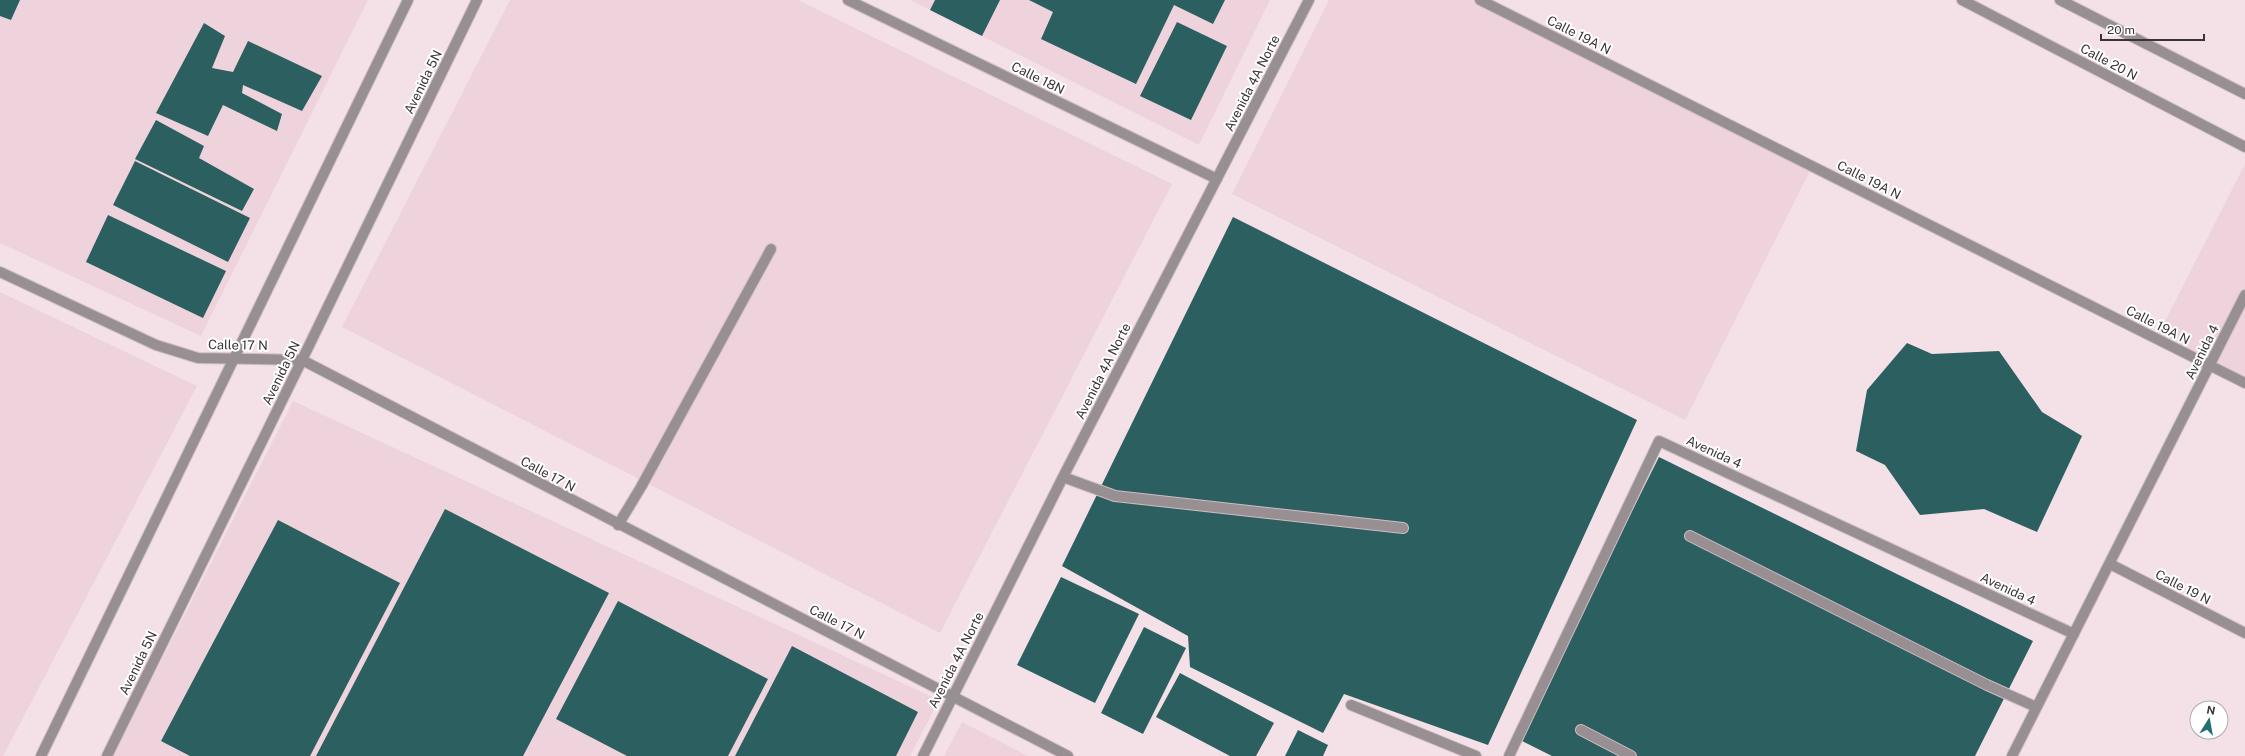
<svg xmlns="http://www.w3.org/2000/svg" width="2245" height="756" viewBox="0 0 2245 756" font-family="'Public Sans',sans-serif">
	<rect width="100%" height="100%" fill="#f4e0e7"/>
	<path fill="#efd3dc" d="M 0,0 L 368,0 L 201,336 L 0,243 Z
		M 510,0 L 798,0 L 1172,184 L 940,633 L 342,327 Z
		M 910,0 L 1270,0 L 1199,145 Z
		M 1329,0 L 1473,0 L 1811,169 L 1685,420 L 1232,194 Z
		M 2245,164 L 2245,376 L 2159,333 Z
		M 0,292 L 197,386 L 3,756 L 0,756 Z
		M 293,401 L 939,700 L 910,756 L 113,756 Z
		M 962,722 L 1028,756 L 944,756 Z"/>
	<path fill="#2c5f60" d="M 0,0 L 20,0 L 11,20 L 0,16 Z
		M 935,0 L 1000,0 L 982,36 L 930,10 Z
		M 1029,0 L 1225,0 L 1213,24 L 1174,5 L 1136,84 L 1041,39 L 1053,12 Z
		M 1177,22 L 1227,46 L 1191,120 L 1140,96 Z
		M 204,23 L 225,36 L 212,68 L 233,72 L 248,41 L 322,76 L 302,111 L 243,85 L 242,93 L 282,114 L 277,131 L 223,105 L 208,136 L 156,113 Z
		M 156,120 L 204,146 L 199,158 L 254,189 L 242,211 L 135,159 Z
		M 135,161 L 250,218 L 228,262 L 113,205 Z
		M 108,215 L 226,271 L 203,318 L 86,262 Z
		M 1233,217 L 1637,420 L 1488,745 L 1344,694 L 1323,733 L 1190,667 L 1188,636 L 1062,566 Z
		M 1907,343 L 1932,354 L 1999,351 L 2042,412 L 2082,436 L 2037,532 L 1984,509 L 1920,515 L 1885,465 L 1856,451 L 1867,390 Z
		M 1659,457 L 2033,641 L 1975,756 L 1552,756 L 1518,739 Z
		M 445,509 L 609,593 L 523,756 L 316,756 Z
		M 278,520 L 400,583 L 310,756 L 190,756 L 161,741 Z
		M 1061,577 L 1139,614 L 1095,703 L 1017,665 Z
		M 618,601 L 768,679 L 728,756 L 627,756 L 556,719 Z
		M 1144,627 L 1186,648 L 1143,734 L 1101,713 Z
		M 792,646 L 918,712 L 896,756 L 735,756 Z
		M 1180,673 L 1274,723 L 1256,756 L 1230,756 L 1156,717 Z
		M 1298,730 L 1328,745 L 1323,756 L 1285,756 Z"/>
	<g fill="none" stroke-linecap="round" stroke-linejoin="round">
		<defs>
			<path id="minor" d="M 848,0 L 1217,179
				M 1480,0 L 2245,383
				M 1962,0 L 2245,147
				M 2060,0 L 2245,94
				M 0,272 L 156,345 L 198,358 L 302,360 L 1068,756
				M 1063,477 L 1115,496 L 1403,528
				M 618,525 L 641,487 L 771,249
				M 1690,536 L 1987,685 L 2036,707
				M 2110,564 L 2245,633
				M 1351,705 L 1476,756
				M 1581,730 L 1631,756
				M 41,756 L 408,0
				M 107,756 L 302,360 L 477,0
				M 923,756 L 1063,477 L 1309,0
				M 1509,756 L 1659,441 L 2074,634
				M 2012,756 L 2245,295"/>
		</defs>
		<use href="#minor" stroke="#cfbdc4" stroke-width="12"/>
		<use href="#minor" stroke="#978f92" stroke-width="10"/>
	</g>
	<g text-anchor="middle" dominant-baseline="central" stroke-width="4" stroke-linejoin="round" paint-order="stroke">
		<g font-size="13" fill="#3b3336" stroke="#fff">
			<text transform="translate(1579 35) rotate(27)">Calle 19A N</text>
			<text transform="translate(2109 62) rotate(28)">Calle 20 N</text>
			<text transform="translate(1038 78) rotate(26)">Calle 18N</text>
			<text transform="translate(423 82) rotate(-64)">Avenida 5N</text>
			<text transform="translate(1252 83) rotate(-63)">Avenida 4A Norte</text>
			<text transform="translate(1869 180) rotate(27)">Calle 19A N</text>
			<text transform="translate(2158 325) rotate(27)">Calle 19A N</text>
			<text transform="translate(238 345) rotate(1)">Calle 17 N</text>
			<text transform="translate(2202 352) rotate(-64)">Avenida 4</text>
			<text transform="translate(1103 371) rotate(-63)">Avenida 4A Norte</text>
			<text transform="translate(281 373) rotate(-64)">Avenida 5N</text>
			<text transform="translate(1714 452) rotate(25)">Avenida 4</text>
			<text transform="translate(548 474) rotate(28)">Calle 17 N</text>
			<text transform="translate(2183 587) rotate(27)">Calle 19 N</text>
			<text transform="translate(2008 589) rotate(25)">Avenida 4</text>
			<text transform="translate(837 622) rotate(27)">Calle 17 N</text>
			<text transform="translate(956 660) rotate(-63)">Avenida 4A Norte</text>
			<text transform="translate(138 663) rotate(-64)">Avenida 5N</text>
		</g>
	</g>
	<g transform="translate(2209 720) rotate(11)"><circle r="19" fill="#ffffff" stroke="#b1adaf"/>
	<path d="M0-3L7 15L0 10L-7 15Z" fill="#226e70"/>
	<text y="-6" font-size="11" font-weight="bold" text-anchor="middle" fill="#3b3336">N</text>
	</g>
	<path d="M2101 34v6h103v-6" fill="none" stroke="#3b3336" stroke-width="2"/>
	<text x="2107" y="34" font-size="12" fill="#3b3336" stroke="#ffffff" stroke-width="3" paint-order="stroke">20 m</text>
</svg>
